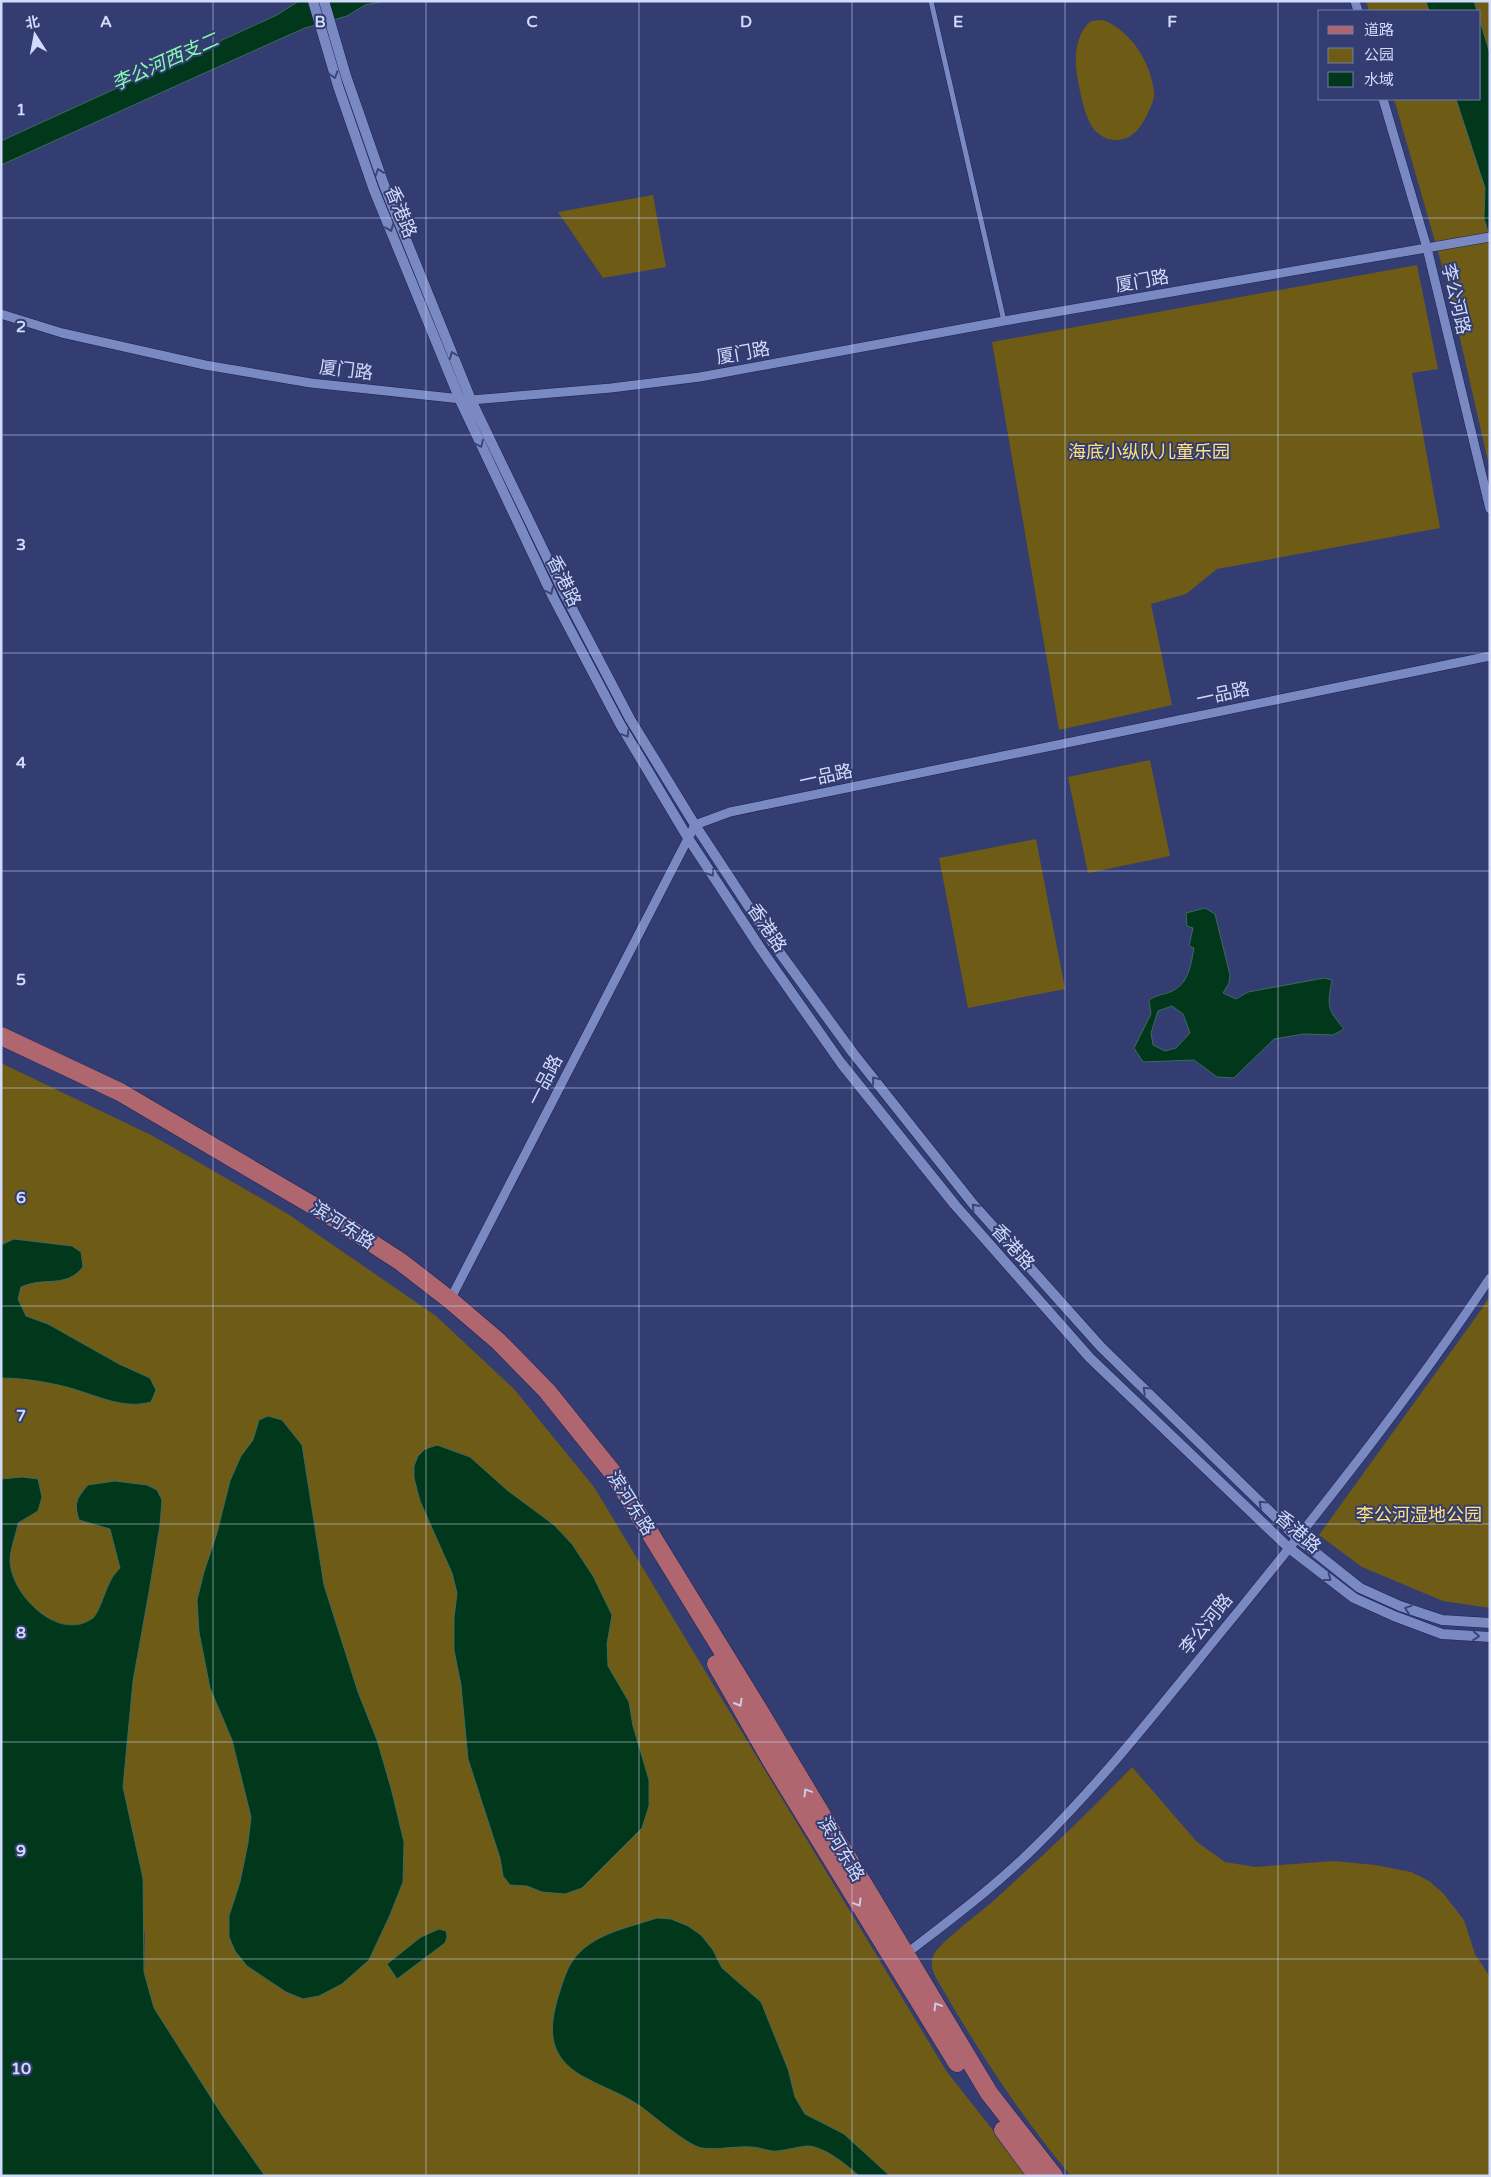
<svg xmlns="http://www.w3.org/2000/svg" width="1491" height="2177" viewBox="0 0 1491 2177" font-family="'Varela Round','Noto Sans SC',sans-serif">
	<rect width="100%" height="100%" fill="#333d71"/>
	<path fill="#6e5b15" d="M 1366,1 L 1490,1 L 1490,470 L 1449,290 L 1394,99 L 1480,99 L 1480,11 L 1369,11 Z
		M 1103,20 C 1131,31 1150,61 1154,91 C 1155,99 1151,106 1148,113 C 1140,130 1129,144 1108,139 C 1102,137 1094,131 1091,125 C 1084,112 1081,96 1078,81 C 1074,61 1074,35 1091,21 Z
		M 653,195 L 666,267 L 603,278 L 558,212 Z
		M 1417,265 L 1438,369 L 1412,373 L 1440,528 L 1217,569 L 1186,594 L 1151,604 L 1172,705 L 1059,730 L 992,342 Z
		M 1150,760 L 1170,856 L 1088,873 L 1068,777 Z
		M 1036,839 L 1065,989 L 968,1008 L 939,858 Z
		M 1,1063 L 153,1136 L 288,1214 L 436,1316 L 514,1389 L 594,1487 L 947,2072 L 1029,2176 L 265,2176 L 224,2118 L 154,2008 L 144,1972 L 145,1936 L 132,1830 L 123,1787 L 133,1681 L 149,1592 L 110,1529 L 120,1568 C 117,1572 113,1576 111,1580 C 106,1588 99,1613 93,1618 C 58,1642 10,1595 10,1560 C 10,1549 16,1535 19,1523 L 38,1511 L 22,1477 L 1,1479 Z
		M 1490,1295 L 1490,1608 L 1443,1601 L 1362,1567 L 1319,1535 L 1481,1310 Z
		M 1132,1767 L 1197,1842 L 1225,1862 L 1255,1867 L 1334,1861 L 1375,1865 L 1411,1872 L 1429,1881 L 1443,1893 L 1464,1920 L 1475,1954 L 1490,1977 L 1490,2176 L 1071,2176 C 1019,2114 975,2046 935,1976 C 932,1969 930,1961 934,1954 C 940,1943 979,1913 991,1903 C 1039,1859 1087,1815 1132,1767 Z"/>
	<path fill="#01371a" stroke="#40685e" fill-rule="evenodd" d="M 299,1 L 385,1 L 365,5 L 347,16 L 305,28 L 280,39 L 1,165 L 1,141 L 277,15 Z
		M 1426,1 L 1474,1 L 1477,11 L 1429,11 Z
		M 1480,21 L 1490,54 L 1490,239 L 1484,218 L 1485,188 L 1456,99 L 1480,99 Z
		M 1205,908 L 1215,914 L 1230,975 L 1229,983 L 1223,993 L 1236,999 L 1248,992 L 1324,978 L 1332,980 C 1327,1006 1327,1009 1344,1029 L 1333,1035 L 1304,1034 L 1274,1039 L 1234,1078 L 1217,1077 L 1194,1060 L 1143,1062 L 1134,1048 L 1151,1014 L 1149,1000 C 1157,994 1166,995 1174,990 C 1189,982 1191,964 1194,948 L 1189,946 L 1193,928 L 1187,926 L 1186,913 ZM 1172,1006 L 1183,1014 L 1190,1033 L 1176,1048 L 1165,1051 L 1153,1045 L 1151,1033 L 1158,1011 Z
		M 14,1239 L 72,1246 L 81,1252 L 83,1267 C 65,1289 46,1276 21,1287 L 18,1299 L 26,1316 L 48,1324 L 119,1364 L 150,1378 L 156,1390 L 151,1402 C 120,1411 89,1391 58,1385 C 40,1381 20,1378 1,1378 L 1,1245 Z
		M 268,1416 L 282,1420 L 302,1445 L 324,1585 L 358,1692 L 377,1740 L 391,1788 L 404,1842 L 403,1882 L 390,1915 L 369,1960 L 342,1984 L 319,1996 L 303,1999 L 286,1992 L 247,1966 L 235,1951 L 229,1937 L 229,1916 L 240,1882 L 248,1843 L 251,1817 L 232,1740 L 210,1688 L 199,1632 L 197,1600 L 204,1572 L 217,1533 L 230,1481 L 241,1456 L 253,1440 L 259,1420 Z
		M 437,1445 L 470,1457 L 507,1490 L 554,1525 L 572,1544 L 593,1576 L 612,1615 L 607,1644 L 608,1666 L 629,1702 L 633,1726 L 649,1780 L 649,1806 L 642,1828 L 582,1888 L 565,1894 L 542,1892 L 527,1886 L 510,1885 L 503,1876 L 500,1858 L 468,1759 L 461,1685 L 454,1650 L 454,1618 L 457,1593 L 452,1573 L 420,1501 L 414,1478 L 414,1466 L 418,1456 L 425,1449 Z
		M 22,1477 L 38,1479 L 42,1497 L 38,1511 L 18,1523 C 16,1535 10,1549 10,1561 C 11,1595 59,1643 93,1618 C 99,1613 106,1588 111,1580 C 113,1575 117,1572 120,1568 L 110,1529 L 79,1520 C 74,1503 76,1499 88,1485 L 115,1481 L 147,1485 L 157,1490 L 162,1500 L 160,1525 L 149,1592 L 133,1681 L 123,1787 L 143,1878 L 144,1972 L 154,2008 L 224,2118 L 265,2176 L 1,2176 L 1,1479 Z
		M 657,1918 L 671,1919 L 688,1926 L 701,1935 L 713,1950 L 722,1968 L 761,2002 L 788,2069 L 795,2097 L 805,2114 L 844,2134 L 890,2176 L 859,2176 C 847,2165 824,2146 807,2146 C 797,2147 787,2150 777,2151 C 769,2152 760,2147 751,2147 C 735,2146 718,2150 702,2148 C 688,2146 653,2115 640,2106 C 623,2094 604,2088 586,2078 C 539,2054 551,2016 565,1976 C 579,1936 621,1930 657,1918 Z
		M 439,1929 L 446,1931 L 447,1937 L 445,1943 L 397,1979 L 387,1964 L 421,1937 Z"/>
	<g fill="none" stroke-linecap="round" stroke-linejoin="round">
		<defs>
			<path id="minor" d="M 931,1 L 1004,321"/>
			<path id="tertiary" d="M 1355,1 L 1358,11
				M 1383,99 L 1427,248 L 1490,509
				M 1,314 L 62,333 L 205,365 L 311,383 L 471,400 L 611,388 L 700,377 L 1004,321 L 1490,237
				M 450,1300 L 695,825 L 730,812 L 1490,656
				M 906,1954 C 951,1919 997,1885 1037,1845 C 1111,1772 1174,1689 1240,1609 C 1327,1502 1413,1393 1490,1278"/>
			<path id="secondary" d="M 313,1 L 338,86 L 374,190 L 460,400 L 554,599 L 620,724 L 688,838 L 761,949 L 841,1063 L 955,1205 L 1090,1358 L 1289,1548 L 1354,1598 L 1394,1616 L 1442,1634 L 1490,1637
				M 324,1 L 346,76 L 384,185 L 471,400 L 565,595 L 630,719 L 695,825 L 772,942 L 853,1053 L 973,1204 L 1101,1347 L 1297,1538 L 1360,1588 L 1400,1606 L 1442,1620 L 1490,1623"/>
			<path id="primary" d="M 1,1036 L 120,1092 L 324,1212 L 401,1262 L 450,1300 L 498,1341 L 547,1391 L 613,1473 L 757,1707 L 989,2093 L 1054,2176
				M 716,1664 L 772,1762 L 957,2063
				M 1003,2130 L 1037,2176"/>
		</defs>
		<use href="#minor" stroke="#1b2253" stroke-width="6"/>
		<use href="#tertiary" stroke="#1b2253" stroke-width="10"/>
		<use href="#secondary" stroke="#1b2253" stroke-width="11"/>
		<use href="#primary" stroke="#1b2253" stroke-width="19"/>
		<use href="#minor" stroke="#7b89c3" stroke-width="5"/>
		<use href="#tertiary" stroke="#7b89c3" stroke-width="9"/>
		<use href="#secondary" stroke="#7b89c3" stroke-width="10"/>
		<use href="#primary" stroke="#b0666e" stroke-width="18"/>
	</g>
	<defs><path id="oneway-chevron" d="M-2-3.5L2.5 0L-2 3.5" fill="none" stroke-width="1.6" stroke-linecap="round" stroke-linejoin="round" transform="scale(1.25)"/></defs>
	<g stroke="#3a4579">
		<use href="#oneway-chevron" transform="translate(334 75) rotate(73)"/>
		<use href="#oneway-chevron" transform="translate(379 172) rotate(-109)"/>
		<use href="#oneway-chevron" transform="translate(390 228) rotate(68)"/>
		<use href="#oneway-chevron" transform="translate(453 355) rotate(-112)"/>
		<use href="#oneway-chevron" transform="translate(480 444) rotate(65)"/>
		<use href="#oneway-chevron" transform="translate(550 591) rotate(65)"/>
		<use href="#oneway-chevron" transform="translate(626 734) rotate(59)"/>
		<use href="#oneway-chevron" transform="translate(711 873) rotate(57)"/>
		<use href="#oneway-chevron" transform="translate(875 1080) rotate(-128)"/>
		<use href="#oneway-chevron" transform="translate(975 1207) rotate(-132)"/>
		<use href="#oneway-chevron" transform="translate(1146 1390) rotate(-136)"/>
		<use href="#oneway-chevron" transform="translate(1262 1504) rotate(-136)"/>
		<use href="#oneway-chevron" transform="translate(1328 1578) rotate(37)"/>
		<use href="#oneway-chevron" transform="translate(1408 1609) rotate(-161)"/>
		<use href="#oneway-chevron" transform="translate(1476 1636) rotate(4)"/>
	</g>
	<g stroke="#cdc9e6">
		<use href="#oneway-chevron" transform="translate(739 1703) rotate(60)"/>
		<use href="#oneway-chevron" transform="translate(807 1792) rotate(-121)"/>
		<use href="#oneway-chevron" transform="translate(858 1903) rotate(59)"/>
		<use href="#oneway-chevron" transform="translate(937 2006) rotate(-121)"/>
	</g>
	<path fill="none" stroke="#d2dbfb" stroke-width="1" stroke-opacity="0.55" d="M 213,1 L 213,2176M 426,1 L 426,2176M 639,1 L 639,2176M 852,1 L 852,2176M 1065,1 L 1065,2176M 1278,1 L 1278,2176M 1,218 L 1490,218M 1,435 L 1490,435M 1,653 L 1490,653M 1,871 L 1490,871M 1,1088 L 1490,1088M 1,1306 L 1490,1306M 1,1524 L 1490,1524M 1,1742 L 1490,1742M 1,1959 L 1490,1959"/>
	<g text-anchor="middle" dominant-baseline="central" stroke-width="4" stroke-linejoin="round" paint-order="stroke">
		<g font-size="18" fill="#d2dbfb" stroke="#333d71">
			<text transform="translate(401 212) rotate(68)">香港路</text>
			<text transform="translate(1142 281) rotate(-10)">厦门路</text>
			<text transform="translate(1456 299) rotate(77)">李公河路</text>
			<text transform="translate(743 353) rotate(-10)">厦门路</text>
			<text transform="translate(346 370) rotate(7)">厦门路</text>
			<text transform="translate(564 581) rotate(64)">香港路</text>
			<text transform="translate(1223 694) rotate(-12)">一品路</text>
			<text transform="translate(826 776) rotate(-12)">一品路</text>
			<text transform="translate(767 928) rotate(56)">香港路</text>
			<text transform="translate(545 1080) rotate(-63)">一品路</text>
			<text transform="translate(343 1225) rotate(33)">滨河东路</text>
			<text transform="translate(1013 1247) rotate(48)">香港路</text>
			<text transform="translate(631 1503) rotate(58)">滨河东路</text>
			<text transform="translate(1298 1532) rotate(41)">香港路</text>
			<text transform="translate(1206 1624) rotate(-51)">李公河路</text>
			<text transform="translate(841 1849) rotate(59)">滨河东路</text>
		</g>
		<g font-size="18" fill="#fee07d" stroke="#333d71">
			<text x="1149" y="452">海底小纵队儿童乐园</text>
			<text x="1419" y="1515">李公河湿地公园</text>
		</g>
		<g font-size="19" font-style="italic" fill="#85fcac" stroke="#333d71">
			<text transform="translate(165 62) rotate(-24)">李公河西支二</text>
		</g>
	</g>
	<g font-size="16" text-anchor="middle" font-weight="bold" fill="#d2dbfb" stroke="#333d71" stroke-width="4" stroke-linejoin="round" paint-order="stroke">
		<text x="106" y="27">A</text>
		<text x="320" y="27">B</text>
		<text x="532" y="27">C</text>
		<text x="746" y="27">D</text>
		<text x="958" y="27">E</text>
		<text x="1172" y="27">F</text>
		<text x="21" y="115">1</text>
		<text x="21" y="332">2</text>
		<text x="21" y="550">3</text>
		<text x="21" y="768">4</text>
		<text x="21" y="985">5</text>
		<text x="21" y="1203">6</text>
		<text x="21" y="1421">7</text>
		<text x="21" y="1638">8</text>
		<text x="21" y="1856">9</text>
		<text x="21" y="2074">10</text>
	</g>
	<rect width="1491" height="2177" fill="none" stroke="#d2dbfb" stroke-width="5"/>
	<rect x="1318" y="10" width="162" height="90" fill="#333d71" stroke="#737ca8"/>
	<rect x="1328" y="26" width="25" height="8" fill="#b0666e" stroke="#737ca8"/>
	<text x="1364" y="35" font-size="15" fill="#d2dbfb">道路</text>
	<rect x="1328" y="48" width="25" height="15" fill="#6e5b15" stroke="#737ca8"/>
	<text x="1364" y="60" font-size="15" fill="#d2dbfb">公园</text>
	<rect x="1328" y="72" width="25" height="15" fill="#01371a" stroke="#737ca8"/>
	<text x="1364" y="85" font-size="15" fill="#d2dbfb">水域</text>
	<g transform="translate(35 35) rotate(349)" stroke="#333d71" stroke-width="4" paint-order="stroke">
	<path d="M0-4L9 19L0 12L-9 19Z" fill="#d2dbfb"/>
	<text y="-8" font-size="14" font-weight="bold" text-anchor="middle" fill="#d2dbfb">北</text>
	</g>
</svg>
